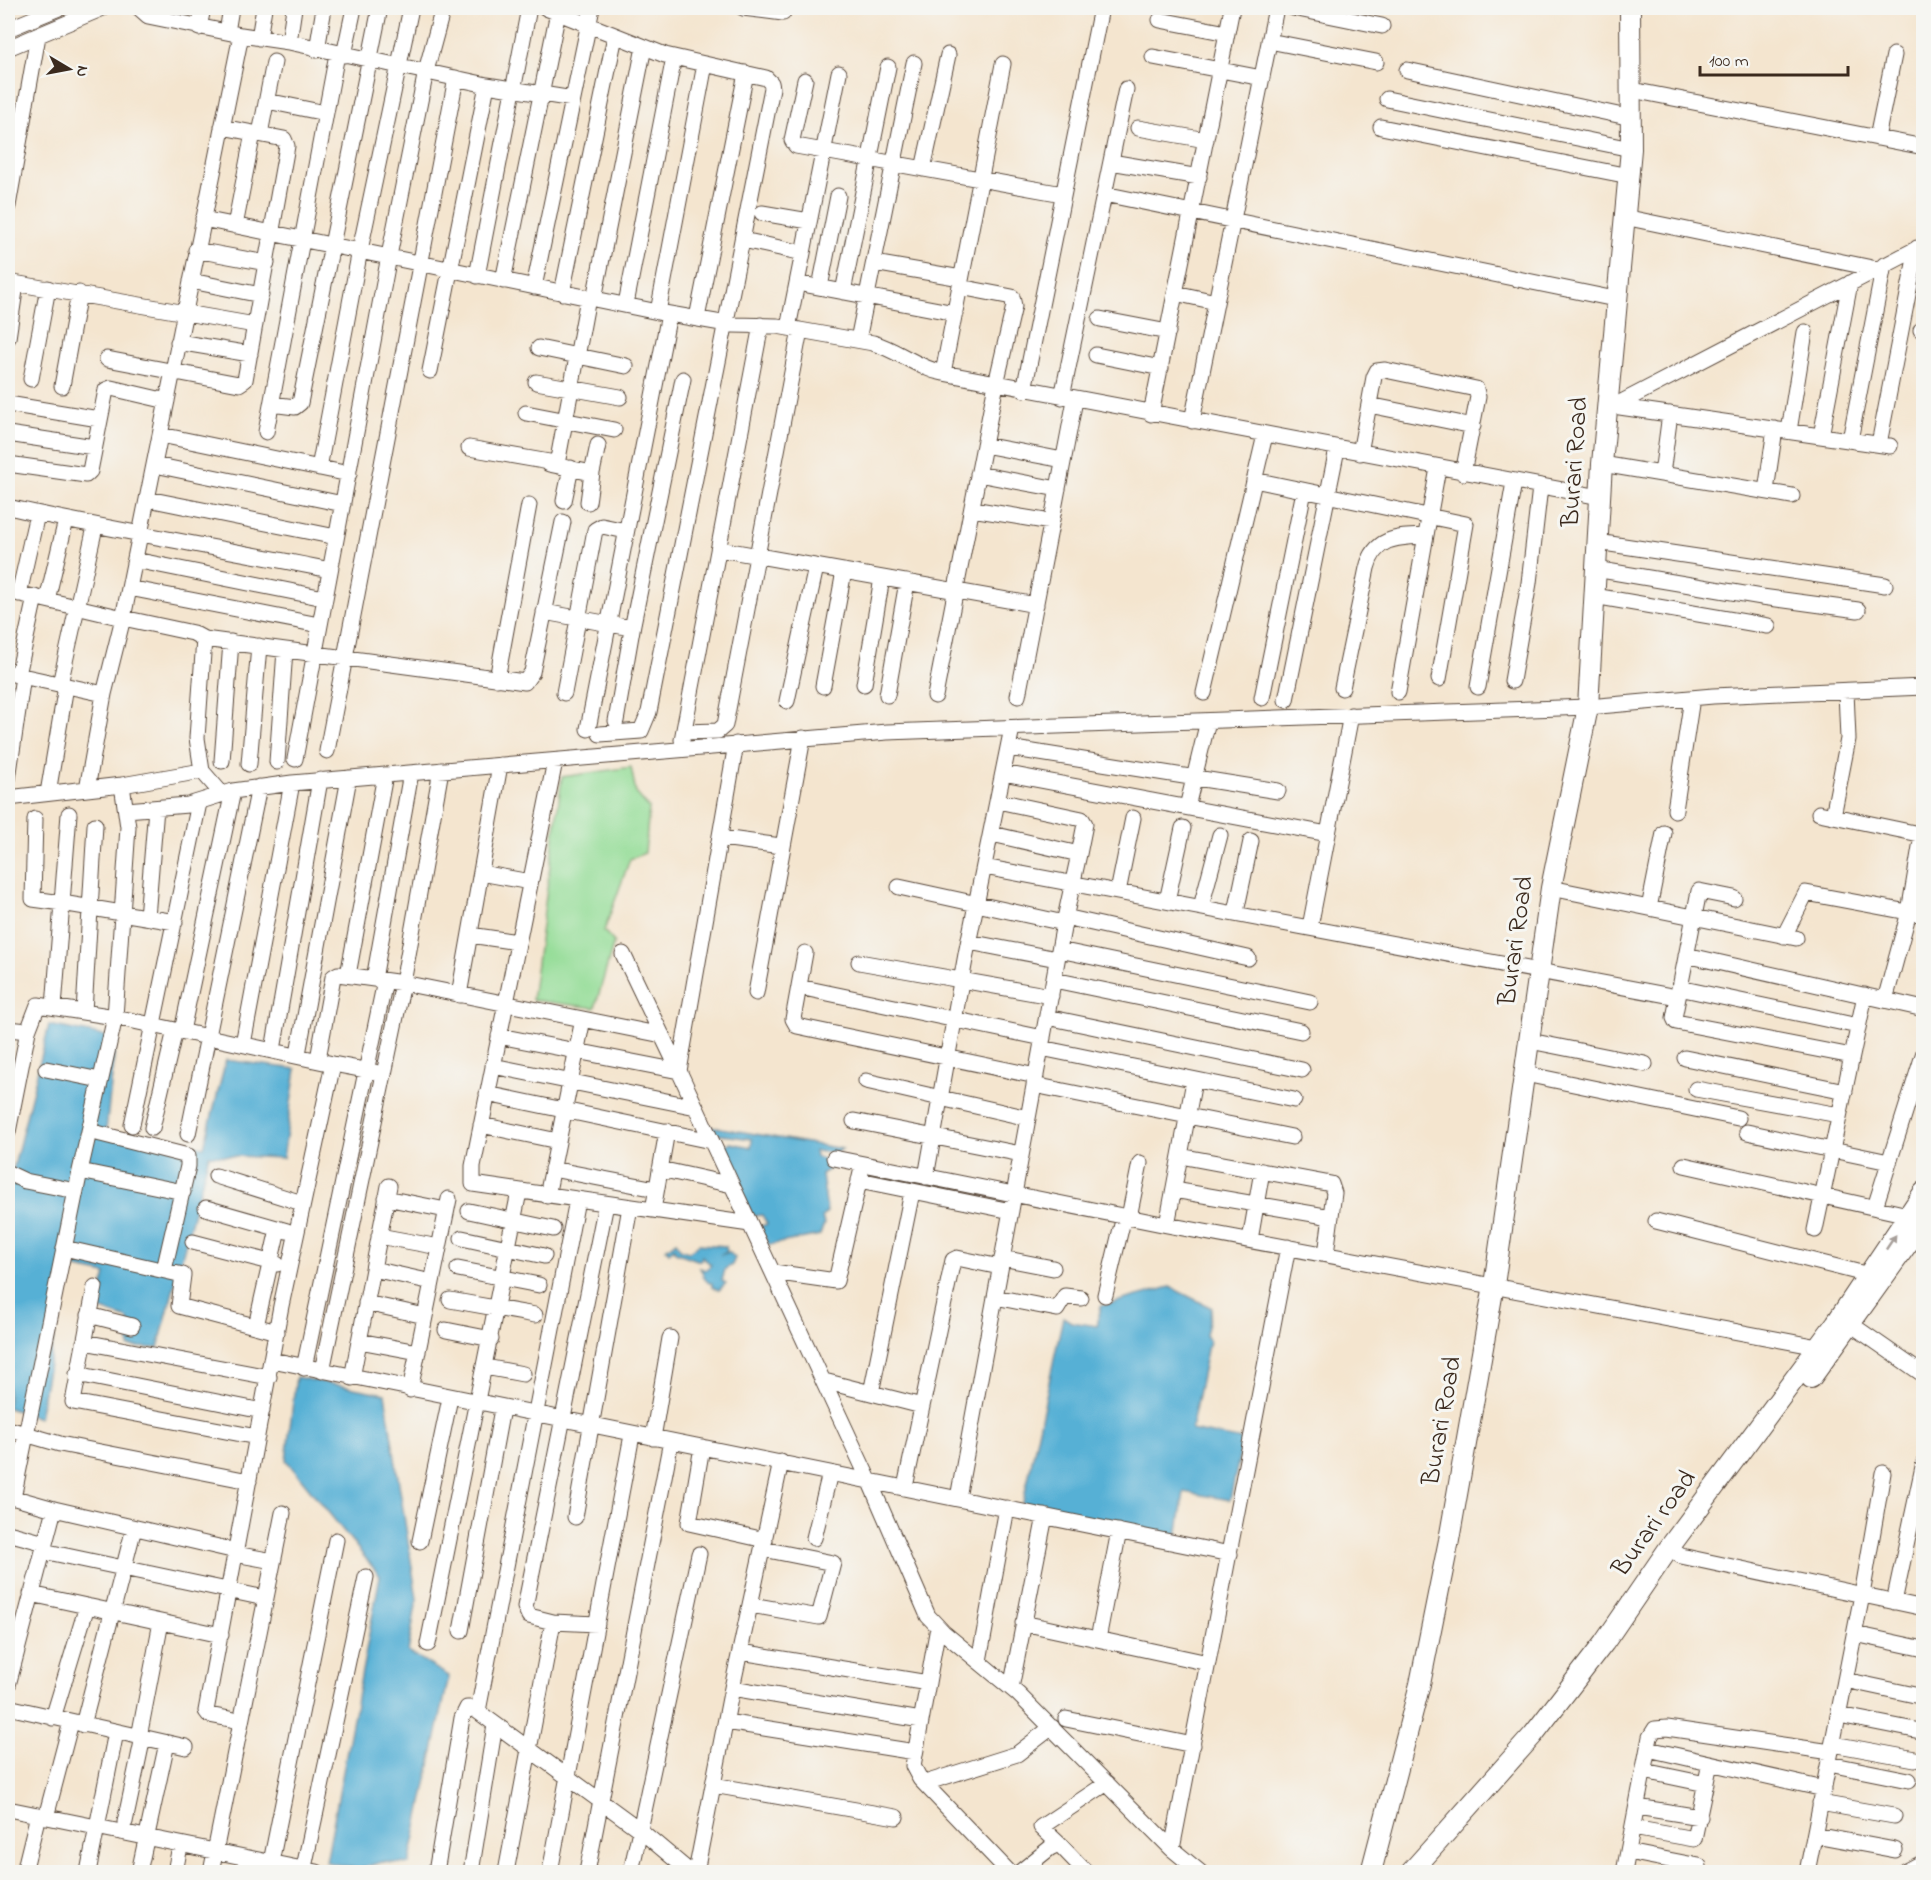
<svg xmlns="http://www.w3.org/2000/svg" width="1931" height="1880" viewBox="0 0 1931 1880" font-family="'Indie Flower',sans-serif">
	<rect width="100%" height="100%" fill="#f6f6f2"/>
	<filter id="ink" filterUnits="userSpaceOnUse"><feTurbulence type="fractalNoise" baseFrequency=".0167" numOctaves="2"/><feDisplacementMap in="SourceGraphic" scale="12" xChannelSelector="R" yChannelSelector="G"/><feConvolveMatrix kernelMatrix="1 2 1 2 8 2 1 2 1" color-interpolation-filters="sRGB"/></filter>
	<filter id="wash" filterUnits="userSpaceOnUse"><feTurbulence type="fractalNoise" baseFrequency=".008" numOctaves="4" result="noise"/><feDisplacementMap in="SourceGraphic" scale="24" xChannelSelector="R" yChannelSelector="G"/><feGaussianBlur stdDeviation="1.35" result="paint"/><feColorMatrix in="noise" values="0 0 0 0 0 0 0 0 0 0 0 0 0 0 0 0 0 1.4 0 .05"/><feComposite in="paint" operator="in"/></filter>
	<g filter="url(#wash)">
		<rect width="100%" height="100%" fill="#f4e5cf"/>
		<path fill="#95dd98" stroke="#68845b" stroke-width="1.5" d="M 631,767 L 636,793 L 649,808 L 645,853 L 630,859 L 604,931 L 614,942 L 595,1008 L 532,1000 L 562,777 Z"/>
		<path fill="#57b0d5" stroke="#496d7a" stroke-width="1.5" d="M 49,1025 L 116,1038 L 106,1131 L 204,1147 L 226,1060 L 296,1069 L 283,1158 L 209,1155 L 158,1348 L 129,1347 L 128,1319 L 96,1308 L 106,1274 L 67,1266 L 39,1418 L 8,1408 L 8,1177 L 12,1174 Z
			M 709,1126 L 842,1149 L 836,1153 L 815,1151 L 816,1157 L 832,1162 L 830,1169 L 822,1174 L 827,1212 L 822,1217 L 824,1224 L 820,1235 L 769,1245 L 759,1227 L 767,1224 L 762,1215 L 753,1216 L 719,1146 L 731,1143 L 751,1147 L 752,1139 L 715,1134 Z
			M 676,1241 L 680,1249 L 688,1252 L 699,1244 L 726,1246 L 727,1252 L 720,1255 L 729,1252 L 735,1258 L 732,1265 L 725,1269 L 722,1281 L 726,1283 L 719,1290 L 712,1287 L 712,1283 L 709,1283 L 702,1276 L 704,1275 L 700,1268 L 705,1270 L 711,1265 L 702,1256 L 700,1261 L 675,1252 L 674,1248 L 669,1252 L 666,1249 Z
			M 1170,1287 L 1212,1308 L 1206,1335 L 1209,1340 L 1191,1430 L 1243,1440 L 1230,1500 L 1184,1492 L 1177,1537 L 1022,1507 L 1063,1317 L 1071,1322 L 1097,1326 L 1101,1306 Z
			M 296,1377 L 385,1394 L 417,1599 L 408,1652 L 449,1676 L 409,1864 L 381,1862 L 359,1869 L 326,1862 L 380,1576 L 286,1460 Z"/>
	</g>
	<g filter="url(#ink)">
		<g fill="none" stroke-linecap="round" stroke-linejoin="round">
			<defs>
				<path id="minor" d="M 139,8 L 148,16 L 241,35 L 123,618 L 193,633 L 204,639 L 197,738 L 202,771
					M 546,8 L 665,55 L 766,78 L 771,83 L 772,88 L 649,712 L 641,731 L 600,734
					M 743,8 L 783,13
					M 1293,8 L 1382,26
					M 1160,20 L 1227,33
					M 199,28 L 203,8
					M 8,29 L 59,8
					M 227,32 L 231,8
					M 241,35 L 289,42 L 487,85 L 573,99
					M 259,38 L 264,8
					M 1269,41 L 1376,62
					M 289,42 L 294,8
					M 8,48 L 103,8
					M 317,50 L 324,8
					M 344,55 L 354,8
					M 1153,57 L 1262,78
					M 1407,70 L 1632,118
					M 805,80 L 792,140 L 796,146 L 1063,194
					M 1632,90 L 1924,147
					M 1387,99 L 1631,149
					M 267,101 L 325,113
					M 1381,127 L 1629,176
					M 1138,128 L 1206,140
					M 260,134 L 274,62
					M 1877,138 L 1894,55
					M 1111,162 L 1199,177
					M 923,169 L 948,55
					M 1104,194 L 1615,299
					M 8,206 L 38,36
					M 762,213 L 809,221
					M 1624,217 L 1877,269
					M 203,219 L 658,312 L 733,325 L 777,326 L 873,343 C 898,350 917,368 943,373 L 1600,497
					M 235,226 L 253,133
					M 752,242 L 803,253
					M 196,250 L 267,263
					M 874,263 L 961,278
					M 477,276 L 529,8
					M 191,281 L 261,295
					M 503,281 L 558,12
					M 8,282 L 255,325
					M 797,283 L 955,313
					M 534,287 L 592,8
					M 820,287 L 838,196
					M 843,292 L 888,67
					M 562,293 L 615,36
					M 1175,293 L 1216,302
					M 594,299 L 644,47
					M 626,304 L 674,57
					M 658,312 L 705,64
					M 697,318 L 746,73
					M 1100,319 L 1168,332
					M 788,328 L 839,73
					M 1921,330 L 1924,331
					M 8,338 L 16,284
					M 858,340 L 914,63
					M 178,342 L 250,354
					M 539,348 L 626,366
					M 1096,355 L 1161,368
					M 107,359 L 239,384 L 245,380 L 287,146 L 284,139 L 222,127
					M 430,371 L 487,85
					M 943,373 L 1003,64
					M 31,379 L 48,288
					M 536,382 L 620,397
					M 62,386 L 79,293
					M 1024,390 L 1101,8
					M 1062,397 L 1126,89
					M 8,404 L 99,419
					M 271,404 L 295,407 L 300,403 L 380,8
					M 1369,405 L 1473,426
					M 1613,406 L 1890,446
					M 1614,406 L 1924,245
					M 526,413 L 614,430
					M 1151,414 L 1232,8
					M 1192,421 L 1276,8
					M 1789,431 L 1805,332
					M 266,432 L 337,54
					M 8,434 L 94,447
					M 161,435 L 349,474
					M 1821,436 L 1850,283
					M 1850,440 L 1884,265
					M 1879,444 L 1917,248
					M 984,445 L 1063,460
					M 469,448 L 555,463 L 558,459 L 588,298
					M 1360,453 L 1374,377 L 1377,371 L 1385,370 L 1476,389 L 1478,397 L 1463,473
					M 8,464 L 86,475 L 90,471 L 106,390 L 111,388 L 167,401
					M 549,464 L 592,473 L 598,445
					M 1602,464 L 1792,496
					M 155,465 L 343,504
					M 319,468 L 360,250 L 411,8
					M 978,474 L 1058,489
					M 1662,474 L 1670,414
					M 1254,480 L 1466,524 L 1439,679
					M 1766,491 L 1775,429
					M 148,499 L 336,537
					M 564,501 L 571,468
					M 588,502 L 592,473
					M 8,507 C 115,531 222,548 330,570
					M 972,509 L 1051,522
					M 1597,542 L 1885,585
					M 719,549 L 1036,605
					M 135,560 L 324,598
					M 1595,569 L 1762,597 L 1858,610
					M 129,588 L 319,625
					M 8,591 L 123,618 L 104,694 L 87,789
					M 19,594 L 37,514
					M 1594,596 L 1768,626
					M 47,600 L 66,520
					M 544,612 L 626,627 L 633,624 L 683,379
					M 204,639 L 525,682 L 532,672 L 563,522
					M 8,673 L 104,694
					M 18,675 L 35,597
					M 497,679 L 529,505
					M 1512,681 L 1529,583 L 1540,487
					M 60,684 L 95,527
					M 864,684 L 882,578
					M 823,686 L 844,571
					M 1478,687 L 1514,482
					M 1342,688 L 1367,568 C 1375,536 1399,537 1426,536
					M 1398,692 L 1438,468
					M 564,693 L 595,530 L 602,526 L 626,531
					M 1204,693 L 1265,435
					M 887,695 L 907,582
					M 935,696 L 996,384 L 1014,306 L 1012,297 L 1007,296 L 960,287
					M 1018,696 L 1075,400
					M 1262,698 L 1304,491
					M 1286,700 L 1337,449
					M 787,701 L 816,567
					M 616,721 L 633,624
					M 588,729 L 669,314
					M 684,732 L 718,731 L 725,725 L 800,330
					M 682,740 L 761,325
					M 736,744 L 679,1071 L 869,1480 L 928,1616 L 943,1632 L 1018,1694 L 1172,1849 L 1200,1872
					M 1008,748 L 1278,791
					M 327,751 L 456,78
					M 295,759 L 389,256 L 426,71 L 443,8
					M 222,761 L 231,642
					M 555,761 L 473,1166 L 473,1184 L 750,1224
					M 277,762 L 285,650
					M 249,764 L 259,646
					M 1003,773 L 1328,834
					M 8,779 L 23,676
					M 122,785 L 128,827 L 115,1017 L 333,1064 L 281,1306 L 206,1711 L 209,1715 L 240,1721
					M 48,793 L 66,686
					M 8,798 L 122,785 L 202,771 L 222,794
					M 998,801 L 1082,819 L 1085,824 L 1079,854
					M 1187,807 L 1208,721
					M 126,810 L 188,805 L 233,791 L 292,783 L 887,732 L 1588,707 L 1713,696 L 1924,687
					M 1675,810 L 1692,698
					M 1819,813 L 1924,835
					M 1833,816 L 1848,739 L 1846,691
					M 35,819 L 33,899 L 62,903 L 69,814
					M 722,838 L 781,846
					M 984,867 L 1677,997
					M 481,873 L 530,882
					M 899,887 L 1064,923
					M 1551,888 L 1796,938
					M 1118,892 L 1133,818
					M 1734,898 L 1699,891 L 1674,1018 L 1676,1022 L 1852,1056
					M 1167,901 L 1183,828
					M 1201,907 L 1220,835
					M 1649,908 L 1664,833
					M 1236,912 L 1251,841
					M 147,917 L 156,808
					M 1065,917 L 1248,958
					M 1310,927 L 1351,715
					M 470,935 L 518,942
					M 1784,936 L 1806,893 L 1924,915
					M 969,942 L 1057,959
					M 1059,950 L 1310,1002
					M 805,953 L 793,1019 L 797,1026 L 1036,1076
					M 623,954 L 679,1071
					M 1686,955 L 1924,1009
					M 859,962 L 1051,996
					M 348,975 L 385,775
					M 374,979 L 411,773
					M 1054,980 L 1301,1031
					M 799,987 L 1043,1038
					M 1679,988 L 1858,1026
					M 756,993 L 803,738
					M 459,995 L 500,765
					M 1885,1000 L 1909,912 L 1922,835
					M 54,1007 L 62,903 L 175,922
					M 84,1012 L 95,825
					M 1047,1017 L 1302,1070
					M 8,1029 L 28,1031 L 8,1132
					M 182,1031 L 233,791
					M 499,1036 L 679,1071
					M 1530,1041 L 1645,1064
					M 243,1044 L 292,783
					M 1041,1048 L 1294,1100
					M 273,1050 L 320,780
					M 298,1054 L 349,778
					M 1685,1058 L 1845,1091
					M 318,1059 L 333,977 L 338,974 L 403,983 L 662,1035
					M 333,1064 L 375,1072
					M 493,1066 L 696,1107
					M 46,1069 L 100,1080
					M 1525,1074 L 1738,1118
					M 866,1081 L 1028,1118
					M 1034,1085 L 1292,1137
					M 1696,1089 L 1839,1115
					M 487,1094 L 711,1141
					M 854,1121 L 1021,1154
					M 132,1125 L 199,803
					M 481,1125 L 558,1141
					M 152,1128 L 175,1030
					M 89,1131 L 188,1156 L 188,1166 L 164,1270
					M 1747,1132 L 1889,1162
					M 188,1134 L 259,787
					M 1180,1156 L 1331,1184 L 1334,1193 L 1326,1254
					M 834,1158 L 1167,1225 L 1818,1347 L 1826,1351
					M 1684,1165 L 1908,1215
					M 552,1169 L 656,1189
					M 660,1169 L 732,1185
					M 80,1171 L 183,1192
					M 8,1173 L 25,1181 L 76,1191
					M 216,1176 L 302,1203
					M 926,1177 L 966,954 L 1012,728
					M 859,1180 L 1011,1211
					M 1174,1190 L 1331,1217
					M 547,1196 L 583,1019
					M 386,1198 L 446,1210
					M 1875,1207 L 1924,1052
					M 206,1208 L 287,1231
					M 653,1210 L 667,1131
					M 469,1211 L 553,1229
					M 1129,1217 L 1140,1163
					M 1656,1221 L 1869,1275
					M 1167,1225 L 1194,1081
					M 1815,1230 L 1865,995
					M 379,1236 L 439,1247
					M 462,1238 L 544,1256
					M 1250,1240 L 1262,1171
					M 193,1242 L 277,1264
					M 64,1248 L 183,1275 L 179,1306 L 277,1332
					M 1002,1258 L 1053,1268
					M 373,1269 L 432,1282
					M 458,1269 L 539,1285
					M 773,1272 L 836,1281 L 863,1164
					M 95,1287 L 73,1402 L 257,1437
					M 1105,1295 L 1124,1216
					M 995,1297 L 1057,1309 L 1065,1296 L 1081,1298
					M 450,1300 L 535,1315
					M 366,1303 L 425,1316
					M 89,1315 L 132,1326
					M 1852,1325 L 1924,1375
					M 256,1326 L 278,1229
					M 446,1330 L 491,1339
					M 359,1341 L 418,1352
					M 84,1342 L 269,1377
					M 272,1360 L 1230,1554
					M 485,1367 L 523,1374
					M 304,1368 L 385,981
					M 322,1371 L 403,983 L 441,770
					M 77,1374 L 262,1411
					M 352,1378 L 389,1186
					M 824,1381 L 922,1406
					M 410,1390 L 449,1199
					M 871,1393 L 912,1192
					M 8,1429 L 60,1444 L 249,1481
					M 653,1438 L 670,1338
					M 702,1447 L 689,1523 L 765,1540
					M 905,1487 L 953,1260 L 957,1258 L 1000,1267
					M 8,1496 L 54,1509
					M 13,1498 L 80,1171 L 115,1017 L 38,1005 L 28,1031
					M 958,1498 L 1064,923 L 1079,854 L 992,834
					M 575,1517 L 630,1207
					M 8,1533 L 45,1543
					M 814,1538 L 830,1473
					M 420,1541 L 450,1398
					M 1669,1548 L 1681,1556 L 1924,1608
					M 43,1551 L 265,1598
					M 235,1554 L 273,1561
					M 31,1594 L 221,1635
					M 1894,1602 L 1924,1462
					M 751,1605 L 819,1617 L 833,1563 L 763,1549
					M 553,1622 L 529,1616 L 525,1607 L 606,1204
					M 1023,1623 L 1208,1663
					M 938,1627 L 913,1766 L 920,1779 L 1009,1872
					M 461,1631 L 502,1409
					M 1855,1634 L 1924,1649
					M 1098,1639 L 1119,1531
					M 428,1644 L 519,1192
					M 741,1652 L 928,1683
					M 979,1661 L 1007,1508
					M 1845,1680 L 1924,1697
					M 8,1685 L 54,1509 L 236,1551
					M 732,1688 L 921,1720
					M 1011,1688 L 1045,1516
					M 8,1707 L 186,1747
					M 478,1711 L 577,1200
					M 1839,1715 L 1920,1731
					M 53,1718 L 87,1606
					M 1066,1719 L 1193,1745
					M 726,1722 L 915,1752
					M 83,1725 L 134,1528
					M 139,1737 L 161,1622
					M 1833,1744 L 1915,1759
					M 1648,1749 L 1824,1789
					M 1829,1764 L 1909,1780
					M 1644,1771 L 1706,1784
					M 925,1783 L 1017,1754 L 1052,1727
					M 713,1785 L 896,1817
					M 1820,1803 L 1894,1816
					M 1637,1807 L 1700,1817
					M 8,1809 L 317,1872
					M 46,1817 L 71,1722
					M 125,1822 L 143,1737
					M 1633,1828 L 1694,1839 L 1710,1763
					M 1815,1835 L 1895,1850
					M 1059,1844 L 1041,1827 L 1107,1783
					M 1172,1849 L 1288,1247
					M 1628,1852 L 1699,1866
					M 24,1872 L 38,1815
					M 88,1872 L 116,1732
					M 139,1872 L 167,1743
					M 175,1872 L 180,1846
					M 211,1872 L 283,1513
					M 269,1872 L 336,1540
					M 303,1872 L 366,1577
					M 436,1872 L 462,1718 L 467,1708 L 473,1708 L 640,1830 L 690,1872
					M 471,1872 L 495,1725
					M 506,1872 L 553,1622 L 597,1624
					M 550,1872 L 632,1435
					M 587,1872 L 671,1441
					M 631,1872 L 699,1554
					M 696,1872 L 732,1688 L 781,1462
					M 1020,1872 L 1050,1848 L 1059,1844 L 1086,1872
					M 1624,1872 L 1650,1737 L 1655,1729 L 1667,1728 L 1831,1752
					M 1807,1872 L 1862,1595 L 1883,1473
					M 1905,1872 L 1924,1862"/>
				<path id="major" d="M 1811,1378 L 1924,1221
					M 1371,1872 L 1420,1684 L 1449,1540 L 1494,1285 L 1551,888 L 1588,707 L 1602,464 L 1631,149 L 1630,8
					M 1411,1872 L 1533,1735 L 1604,1643 L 1669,1548 L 1836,1323 L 1924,1192"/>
			</defs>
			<use href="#minor" stroke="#574639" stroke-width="17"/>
			<use href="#major" stroke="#574639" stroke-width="22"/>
			<use href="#minor" stroke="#fff" stroke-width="15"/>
			<use href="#major" stroke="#fff" stroke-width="20"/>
		</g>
		<defs><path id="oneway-solid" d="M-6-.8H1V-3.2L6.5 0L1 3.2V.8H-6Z" transform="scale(1.5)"/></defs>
		<use fill="#a79f9a" href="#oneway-solid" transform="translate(1891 1242) rotate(-56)"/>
	</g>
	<g text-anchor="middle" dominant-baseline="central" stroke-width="6" stroke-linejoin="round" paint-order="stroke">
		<g font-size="26" fill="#3b2a1e" stroke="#f6f6f2">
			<text transform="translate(1576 462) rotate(-86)">Burari Road</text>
			<text transform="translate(1517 941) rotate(-82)">Burari Road</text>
			<text transform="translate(1443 1421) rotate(-80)">Burari Road</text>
			<text transform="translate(1655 1524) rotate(-54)">Burari road</text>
		</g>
	</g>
	<rect width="1931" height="1880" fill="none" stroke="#f6f6f2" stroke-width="30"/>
	<g transform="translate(69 69) rotate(100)" stroke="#f6f6f2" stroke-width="4.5" paint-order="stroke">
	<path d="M0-4.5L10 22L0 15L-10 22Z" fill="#3b2a1e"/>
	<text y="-9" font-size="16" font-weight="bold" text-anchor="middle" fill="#3b2a1e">N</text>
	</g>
	<path d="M1700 66v9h148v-9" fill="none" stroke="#3b2a1e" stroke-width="3"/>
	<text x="1709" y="66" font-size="18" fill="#3b2a1e" stroke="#f6f6f2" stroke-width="4.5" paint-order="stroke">100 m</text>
</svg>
